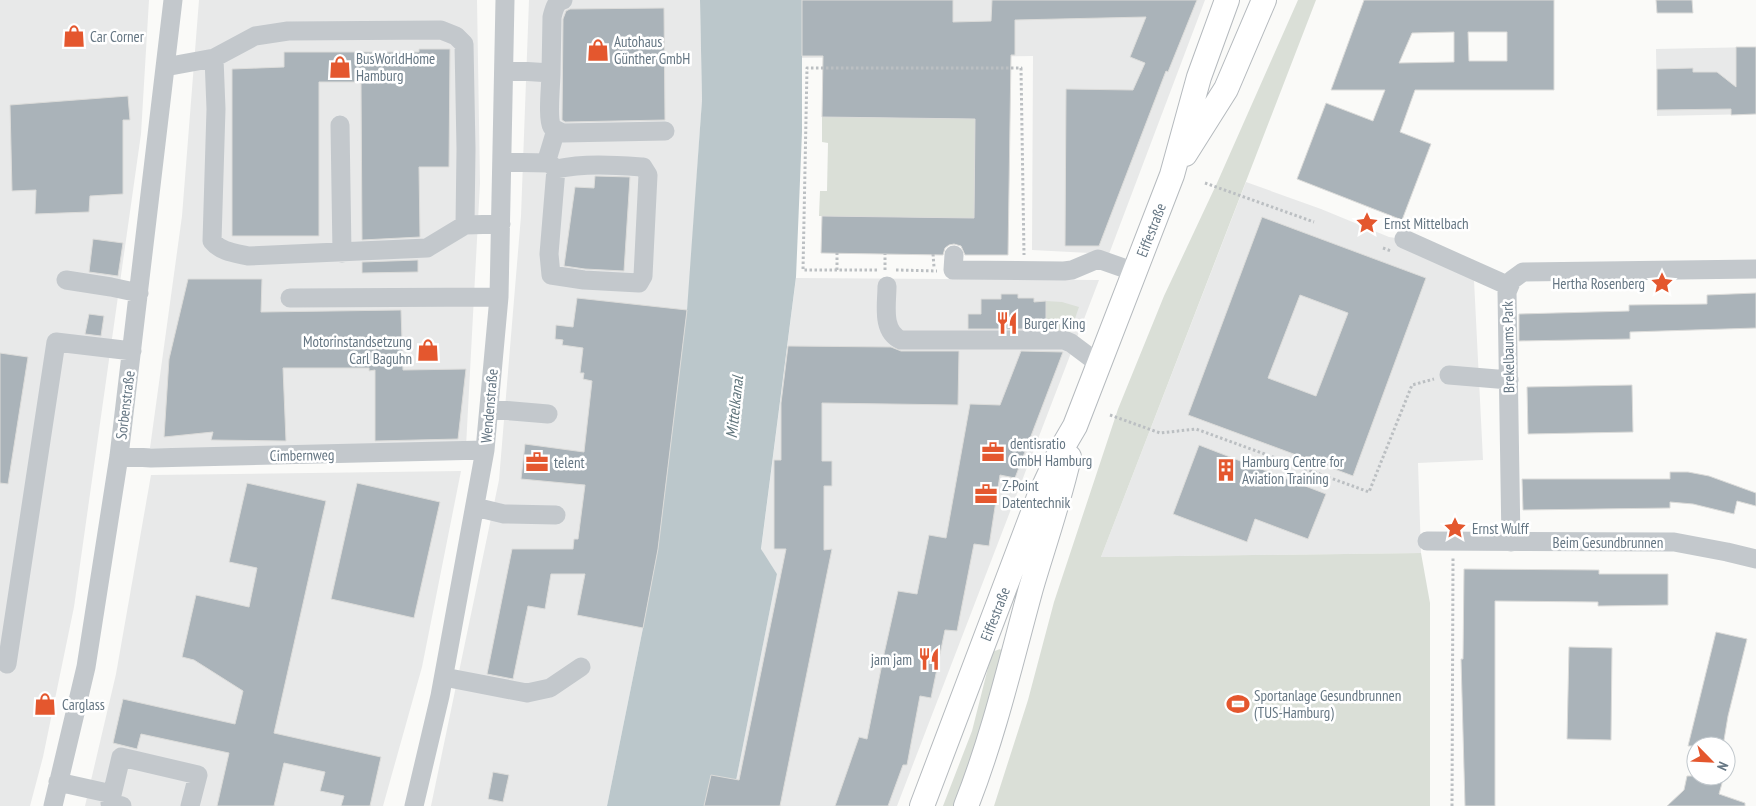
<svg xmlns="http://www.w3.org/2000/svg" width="1756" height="806" viewBox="0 0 1756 806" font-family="'PT Sans Narrow',sans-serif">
	<rect width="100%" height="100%" fill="#fafaf8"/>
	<path fill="#e8e9e9" d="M 0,0 L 149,0 L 141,134 L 74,607 L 43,757 L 30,806 L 0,806 Z
		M 199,0 L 477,0 L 480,183 L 466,447 L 150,448 L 182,216 Z
		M 529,0 L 700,0 L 702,100 L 689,293 L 678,395 L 658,549 L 643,628 L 607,806 L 431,806 L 499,480 L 521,216 Z
		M 802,0 L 1205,0 L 1109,254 L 1032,250 L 1033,56 L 802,58 Z
		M 1756,47 L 1756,114 L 1657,116 L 1656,49 Z
		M 1246,182 L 1321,209 L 1389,237 L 1430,243 L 1474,280 L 1483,460 L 1418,463 L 1421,553 L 1101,557 Z
		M 796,278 L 1099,280 L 897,806 L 731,806 L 777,574 L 761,550 Z
		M 461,471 L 422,667 L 383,806 L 85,806 L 116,674 L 151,475 Z"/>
	<path fill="#dadfd7" d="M 1298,0 L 1316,0 L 1101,557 L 1421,553 L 1430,603 L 1430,806 L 994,806 L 1028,700 L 1054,602 L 1118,409 L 1164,296 L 1217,183 Z
		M 822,117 L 975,119 L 974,218 L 819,216 L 820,191 L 827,191 L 828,143 L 822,142 Z
		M 1046,301 L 1062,302 L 1079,307 L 1070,333 L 1046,333 Z
		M 1000,649 L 1003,652 L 979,736 L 954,806 L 943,806 L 972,731 L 992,652 Z"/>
	<path fill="#bbc7cb" d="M 700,0 L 802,0 L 802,132 L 796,277 L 761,549 L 777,574 L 731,806 L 607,806 L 643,628 L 658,549 L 687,310 L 702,100 Z"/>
	<path fill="#aab3b9" stroke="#dcdcda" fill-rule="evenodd" d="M 802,0 L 953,0 L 953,22 L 991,21 L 992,0 L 1197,0 L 1168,72 L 1166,71 L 1099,246 L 1065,246 L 1066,89 L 1133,90 L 1145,63 L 1130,57 L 1146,17 L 1015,20 L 1015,55 L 1011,55 L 1008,255 L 965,255 L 961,246 L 954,244 L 949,245 L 945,248 L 943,255 L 821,253 L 822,216 L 974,218 L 975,119 L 822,117 L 823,56 L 802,56 Z
		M 1364,0 L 1554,0 L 1554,90 L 1415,90 L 1400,132 L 1431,144 L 1402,220 L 1297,179 L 1326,103 L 1373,121 L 1385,90 L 1331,90 ZM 1454,32 L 1454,62 L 1399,63 L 1412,33 ZM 1468,32 L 1507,32 L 1507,61 L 1469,61 Z
		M 1656,0 L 1692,0 L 1693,13 L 1657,13 Z
		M 664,8 L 665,120 L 565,122 L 562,120 L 563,19 L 566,11 L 570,9 Z
		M 1736,47 L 1756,47 L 1756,114 L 1731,115 L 1731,109 L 1657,110 L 1657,69 L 1693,68 L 1693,72 L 1717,72 L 1736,87 Z
		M 419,49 L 450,49 L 449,167 L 419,167 L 420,237 L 362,240 L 361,82 L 319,82 L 319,236 L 232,236 L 232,69 L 284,67 L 284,52 L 419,52 Z
		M 128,96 L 130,120 L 123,120 L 123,194 L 90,196 L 89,212 L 35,214 L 36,190 L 12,191 L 10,105 Z
		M 595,176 L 630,177 L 624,271 L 585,269 L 564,266 L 575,187 L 594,188 Z
		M 1262,217 L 1426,278 L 1353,476 L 1188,415 ZM 1300,295 L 1348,313 L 1316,396 L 1268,378 Z
		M 93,239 L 123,243 L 118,276 L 89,272 Z
		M 418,260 L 418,272 L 362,273 L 362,262 Z
		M 188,279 L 262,279 L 261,312 L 401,310 L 403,370 L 466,369 L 458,439 L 375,441 L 375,370 L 369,371 L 369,368 L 283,368 L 286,441 L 211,440 L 213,432 L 164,437 L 169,359 Z
		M 1756,293 L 1756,328 L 1630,332 L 1630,339 L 1519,341 L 1519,314 L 1629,311 L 1629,305 L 1707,304 L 1707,295 Z
		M 1001,294 L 1018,294 L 1018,298 L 1034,298 L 1034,302 L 1046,301 L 1046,329 L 968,329 L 968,314 L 981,314 L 981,299 L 1001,299 Z
		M 577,298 L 687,310 L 658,549 L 643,628 L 577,615 L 585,574 L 551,574 L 545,609 L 528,606 L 513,679 L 487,674 L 512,549 L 573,549 L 574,539 L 578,539 L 585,485 L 521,479 L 525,444 L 584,452 L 592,381 L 583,379 L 584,373 L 580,373 L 583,348 L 562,345 L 563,340 L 555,339 L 556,325 L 573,327 Z
		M 89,314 L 104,316 L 101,336 L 85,334 Z
		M 788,346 L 891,347 L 901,351 L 959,351 L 958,405 L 822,403 L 822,461 L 832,461 L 832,486 L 824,486 L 824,550 L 832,549 L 780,806 L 704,806 L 711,775 L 739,780 L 786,549 L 774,549 L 774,460 L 781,460 L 781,403 Z
		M 1021,351 L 1063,352 L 1015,478 L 1000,475 L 989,546 L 974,544 L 957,631 L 945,630 L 931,698 L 920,696 L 907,765 L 903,765 L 888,806 L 835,806 L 859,737 L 867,739 L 884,654 L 898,591 L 917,594 L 929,535 L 946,538 L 970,404 L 1000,405 Z
		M 0,353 L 28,357 L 8,484 L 0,483 Z
		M 1632,385 L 1633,432 L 1528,434 L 1527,387 Z
		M 1199,445 L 1326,494 L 1308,539 L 1255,519 L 1247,542 L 1173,514 Z
		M 1670,472 L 1688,472 L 1709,476 L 1756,493 L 1756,506 L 1737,501 L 1734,514 L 1693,504 L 1670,502 L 1670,508 L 1523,510 L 1522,479 L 1670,479 Z
		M 247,483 L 326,501 L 274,733 L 381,757 L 370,806 L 341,806 L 344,796 L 320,791 L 325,772 L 284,763 L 274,806 L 217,806 L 229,753 L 141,734 L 137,749 L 113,743 L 123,699 L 235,724 L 243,691 L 194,660 L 182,657 L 196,595 L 249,607 L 257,568 L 229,562 Z
		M 357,483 L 440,502 L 414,618 L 331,599 Z
		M 1464,569 L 1599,570 L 1599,574 L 1668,574 L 1668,605 L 1598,606 L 1598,602 L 1495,601 L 1495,806 L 1465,806 L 1461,659 L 1463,659 Z
		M 1716,632 L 1747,639 L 1728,716 L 1723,746 L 1688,746 Z
		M 1569,647 L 1612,648 L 1611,740 L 1567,739 Z
		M 493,772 L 509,775 L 503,802 L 488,799 Z
		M 1687,776 L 1724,776 L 1719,794 L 1745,803 L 1745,806 L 1667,806 L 1684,790 Z"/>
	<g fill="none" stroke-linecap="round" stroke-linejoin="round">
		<defs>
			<path id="major" d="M 1185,154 L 1226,89 L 1264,0
				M 922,806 L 1039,497 L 1061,450 L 1075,426 L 1172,175 L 1199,77 L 1227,0
				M 966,806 C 994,735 1011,661 1031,588 C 1044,544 1059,501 1069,457"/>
		</defs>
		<use href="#major" stroke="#b5babe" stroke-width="26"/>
		<path stroke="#bbbfc2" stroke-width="3" stroke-dasharray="2.5 2.5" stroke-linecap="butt" d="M 1205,183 L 1314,222
			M 1383,248 L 1391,251
			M 933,254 L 934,267
			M 837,270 L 837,253
			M 877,270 L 803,270 L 807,68 L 1021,68 L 1024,255
			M 885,270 L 885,254
			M 896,270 L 937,271
			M 1110,415 L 1160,433 L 1196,429 L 1369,492 L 1412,385 L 1434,379
			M 1452,806 L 1453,557"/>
		<path stroke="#c3c8cc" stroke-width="19" d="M 214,58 L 216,109 L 212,241 C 221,252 235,253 248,256 L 427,248 L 465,225 L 501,224
			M 165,67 L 214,58 L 255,36 L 288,31 L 441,30 L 456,36 L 464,44 L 466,149 L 465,225
			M 504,70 L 551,73 C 551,85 547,118 552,127 C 555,130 559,131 563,133 L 665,131
			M 551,73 L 552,17 C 554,10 555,2 563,0
			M 340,125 L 342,253
			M 502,162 L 549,163 L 556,169 L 549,254 L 551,275 L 584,280 L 639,283 L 643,276 L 648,175 L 643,167 C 613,165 585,163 556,169
			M 546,163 L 556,130
			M 1404,239 L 1509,286
			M 954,255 L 953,270 L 1064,271 L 1072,270 L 1098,259 L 1135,272
			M 66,280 L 111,287 L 139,293
			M 887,286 C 887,304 881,331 901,340 L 1064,340 L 1071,343 L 1099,364
			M 290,298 L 499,297
			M 1449,375 L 1509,380
			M 489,409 L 548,414
			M 119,456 L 151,458 L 485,450
			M 475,507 L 504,514 L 556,515
			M 1427,541 L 1674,542 L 1727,552 L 1756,559
			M 1511,542 L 1507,292 L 1512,280 L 1523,272 L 1756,269
			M 7,664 L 56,342 L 132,351
			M 444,677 L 527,693 L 550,688 L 581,667
			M 58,782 L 112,794
			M 53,806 L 86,667 L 119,456 L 173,0
			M 122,806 L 110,803 L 121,757 L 198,775 L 190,806
			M 414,806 L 440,696 L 485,450 L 499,297 L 505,0"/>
		<use href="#major" stroke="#fff" stroke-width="24"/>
	</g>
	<defs>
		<symbol id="shop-bare" viewBox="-9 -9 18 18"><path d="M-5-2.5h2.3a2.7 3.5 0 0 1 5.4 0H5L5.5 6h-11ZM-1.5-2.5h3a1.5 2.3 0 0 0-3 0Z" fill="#e4572e" stroke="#fff" stroke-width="2.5" paint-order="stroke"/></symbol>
		<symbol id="sight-bare" viewBox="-9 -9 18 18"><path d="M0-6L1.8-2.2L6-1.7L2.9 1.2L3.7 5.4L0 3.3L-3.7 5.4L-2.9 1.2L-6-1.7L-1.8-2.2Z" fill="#e4572e" stroke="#fff" stroke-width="2.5" paint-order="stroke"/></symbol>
		<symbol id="restaurant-bare" viewBox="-9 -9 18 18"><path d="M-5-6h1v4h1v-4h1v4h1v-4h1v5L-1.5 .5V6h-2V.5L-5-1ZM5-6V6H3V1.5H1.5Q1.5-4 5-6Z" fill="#e4572e" stroke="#fff" stroke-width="2.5" paint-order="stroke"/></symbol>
		<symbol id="office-bare" viewBox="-9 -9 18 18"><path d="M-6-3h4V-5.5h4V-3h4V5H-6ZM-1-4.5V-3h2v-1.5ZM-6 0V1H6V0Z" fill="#e4572e" stroke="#fff" stroke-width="2.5" paint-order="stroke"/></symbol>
		<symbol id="building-bare" viewBox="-9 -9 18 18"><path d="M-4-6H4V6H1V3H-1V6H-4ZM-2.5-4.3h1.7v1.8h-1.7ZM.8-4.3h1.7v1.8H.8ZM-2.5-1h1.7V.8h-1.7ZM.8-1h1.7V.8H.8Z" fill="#e4572e" stroke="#fff" stroke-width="2.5" paint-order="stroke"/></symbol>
		<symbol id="stadium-bare" viewBox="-9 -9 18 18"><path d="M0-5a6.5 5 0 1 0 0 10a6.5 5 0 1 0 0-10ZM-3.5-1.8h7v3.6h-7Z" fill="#e4572e" stroke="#fff" stroke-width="2.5" paint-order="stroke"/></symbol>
	</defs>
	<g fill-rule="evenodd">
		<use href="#shop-bare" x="58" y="20" width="32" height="32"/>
		<use href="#shop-bare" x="582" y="34" width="32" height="32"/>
		<use href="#shop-bare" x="324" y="51" width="32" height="32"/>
		<use href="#sight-bare" x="1351" y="207" width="32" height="32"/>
		<use href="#sight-bare" x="1646" y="267" width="32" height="32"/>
		<use href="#restaurant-bare" x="991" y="307" width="32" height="32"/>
		<use href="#shop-bare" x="412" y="334" width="32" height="32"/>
		<use href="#office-bare" x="977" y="436" width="32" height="32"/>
		<use href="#office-bare" x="521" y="446" width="32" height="32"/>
		<use href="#building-bare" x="1210" y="454" width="32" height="32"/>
		<use href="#office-bare" x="970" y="478" width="32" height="32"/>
		<use href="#sight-bare" x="1439" y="512" width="32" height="32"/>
		<use href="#restaurant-bare" x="913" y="643" width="32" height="32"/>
		<use href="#shop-bare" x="29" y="688" width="32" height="32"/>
		<use href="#stadium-bare" x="1222" y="688" width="32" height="32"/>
	</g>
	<g text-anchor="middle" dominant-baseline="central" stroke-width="5" stroke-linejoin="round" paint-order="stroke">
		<g font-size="15" fill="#657683" stroke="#fff" text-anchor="start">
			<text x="90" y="36">Car Corner</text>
			<text x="614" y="41">Autohaus<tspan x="614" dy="17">Günther GmbH</tspan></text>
			<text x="356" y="58">BusWorldHome<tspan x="356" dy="17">Hamburg</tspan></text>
			<text x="1384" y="223">Ernst Mittelbach</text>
			<text x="1645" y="283" text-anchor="end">Hertha Rosenberg</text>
			<text x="1024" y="323">Burger King</text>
			<text x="412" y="341" text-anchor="end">Motorinstandsetzung<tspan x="412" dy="17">Carl Baguhn</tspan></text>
			<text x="1010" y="443">dentisratio<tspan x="1010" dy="17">GmbH Hamburg</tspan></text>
			<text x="1242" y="461">Hamburg Centre for<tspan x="1242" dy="17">Aviation Training</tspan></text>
			<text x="554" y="462">telent</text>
			<text x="1002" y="485">Z-Point<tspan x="1002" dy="17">Datentechnik</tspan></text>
			<text x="1472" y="528">Ernst Wulff</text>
			<text x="912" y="659" text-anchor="end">jam jam</text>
			<text x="1254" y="695">Sportanlage Gesundbrunnen<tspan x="1254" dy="17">(TUS-Hamburg)</tspan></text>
			<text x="62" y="704">Carglass</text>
		</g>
		<g font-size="15" fill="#657683" stroke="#fff">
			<text transform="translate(1151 230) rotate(-69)">Eiffestraße</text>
			<text transform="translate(1508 347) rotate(-91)">Brekelbaums Park</text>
			<text transform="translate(125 405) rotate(-83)">Sorbenstraße</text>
			<text transform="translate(489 406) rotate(-85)">Wendenstraße</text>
			<text transform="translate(302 455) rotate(-1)">Cimbernweg</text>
			<text x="1608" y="542">Beim Gesundbrunnen</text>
			<text transform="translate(995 614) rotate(-69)">Eiffestraße</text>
		</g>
		<g font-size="16" font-style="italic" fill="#60757c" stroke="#fff">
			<text transform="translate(734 407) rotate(-84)">Mittelkanal</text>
		</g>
	</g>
	<g transform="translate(1711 761) rotate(114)"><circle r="24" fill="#ffffff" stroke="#c1c8cd"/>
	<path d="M0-4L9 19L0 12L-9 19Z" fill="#e4572e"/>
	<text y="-8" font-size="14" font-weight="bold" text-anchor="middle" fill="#657683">N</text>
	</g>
</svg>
